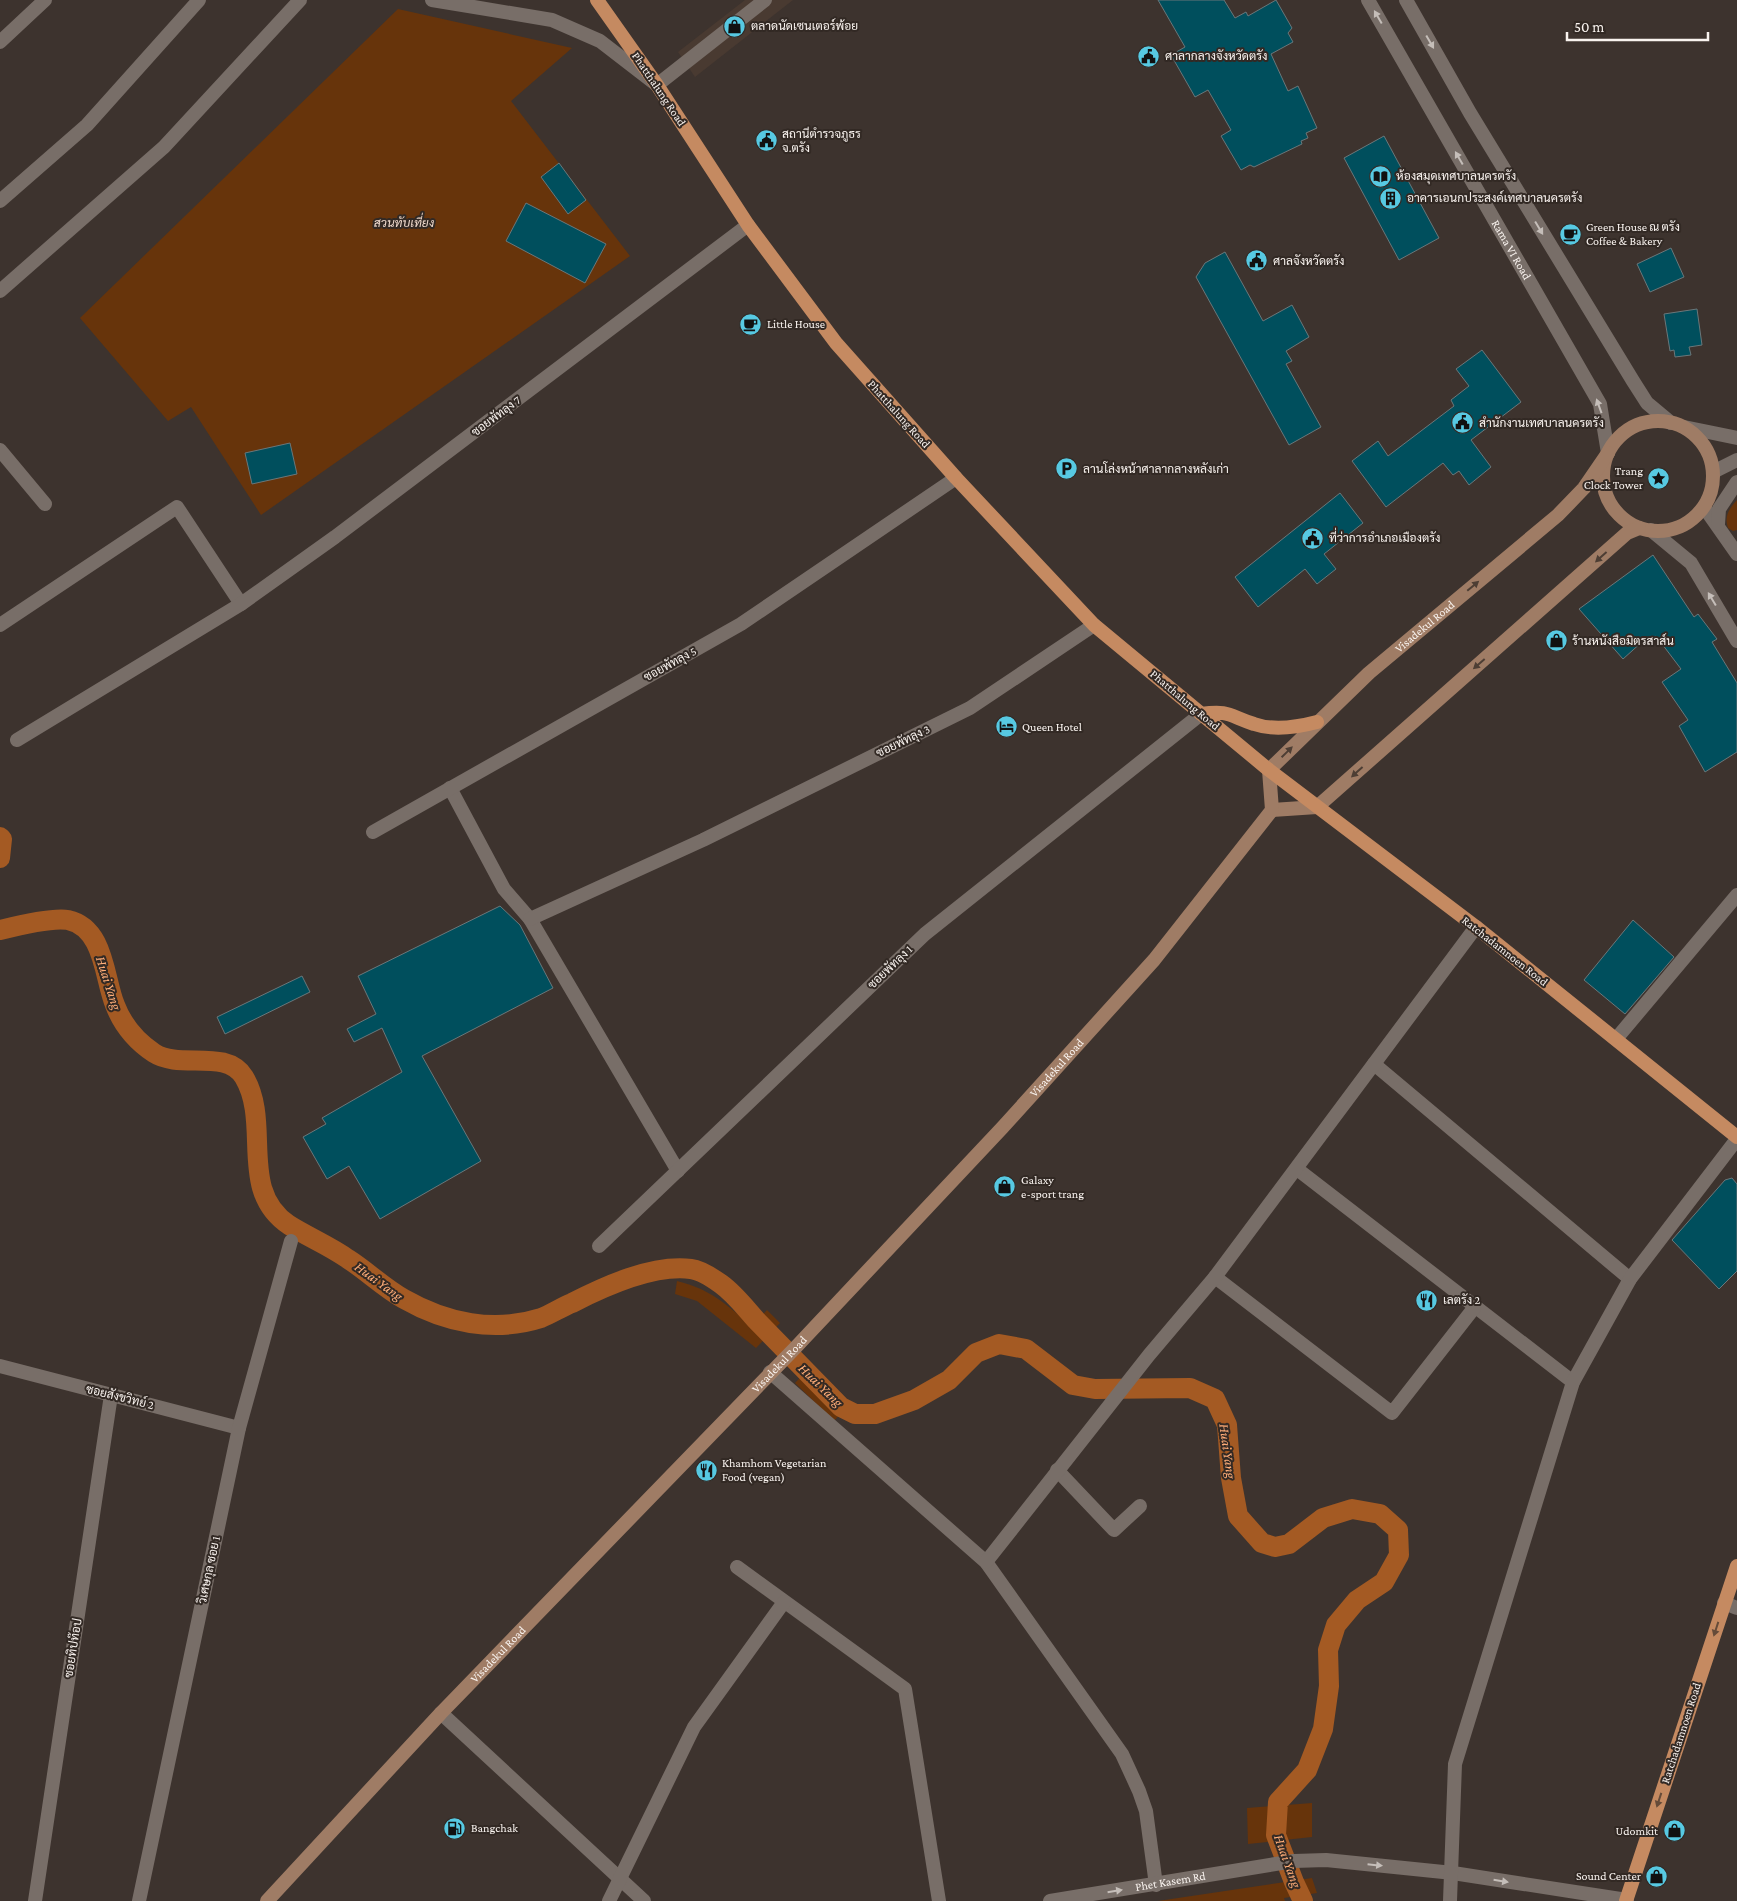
<svg xmlns="http://www.w3.org/2000/svg" width="1737" height="1901" viewBox="0 0 1737 1901" font-family="'Crimson Pro',Sarabun,serif">
	<rect width="100%" height="100%" fill="#3d332e"/>
	<path fill="#493a31" d="M 745,0 L 793,0 L 695,77 L 678,52 Z"/>
	<path fill="#67340b" d="M 398,9 L 572,48 L 511,101 L 630,256 L 261,515 L 191,407 L 168,421 L 80,318 Z
		M 1737,500 L 1737,530 L 1733,531 L 1728,528 C 1724,516 1729,509 1737,500 Z
		M 677,1281 C 712,1290 724,1303 752,1326 L 767,1310 L 780,1323 L 756,1348 L 697,1301 L 675,1294 Z
		M 812,1365 L 819,1372 L 811,1382 L 842,1412 L 834,1421 L 795,1383 Z
		M 1312,1803 L 1312,1837 L 1248,1844 L 1247,1808 Z
		M 1312,1878 L 1317,1893 L 1284,1898 L 1285,1901 L 1158,1901 Z"/>
	<g fill="none" stroke-linecap="round" stroke-linejoin="round">
		<path stroke="#a45a23" stroke-width="20" d="M 0,837 L 2,839 L 0,858
			M 0,930 C 16,926 52,917 68,920 C 105,928 104,979 115,1005 C 123,1026 136,1041 154,1053 C 180,1070 226,1048 244,1077 C 272,1124 237,1190 289,1225 C 308,1237 330,1246 348,1259 C 367,1271 384,1288 404,1299 C 446,1323 494,1333 541,1318 C 551,1314 562,1307 572,1303 C 605,1286 653,1264 691,1269 C 700,1270 714,1279 721,1284 C 735,1294 746,1309 757,1321 C 785,1350 813,1378 841,1407 L 855,1414 L 875,1414 L 914,1400 L 949,1380 L 976,1353 L 999,1344 L 1026,1349 L 1073,1385 L 1095,1389 L 1190,1388 L 1215,1399 L 1227,1425 L 1231,1478 L 1238,1516 L 1262,1543 L 1275,1547 L 1289,1544 L 1323,1518 L 1352,1509 L 1380,1514 L 1398,1530 L 1399,1555 L 1384,1582 L 1357,1600 L 1336,1625 L 1328,1650 L 1329,1686 L 1323,1729 L 1307,1770 L 1278,1802 L 1276,1835 L 1294,1882 L 1303,1901"/>
	</g>
	<path fill="#004f5d" stroke="#6a777a" d="M 1158,0 L 1224,0 L 1235,18 L 1246,12 L 1248,16 L 1276,0 L 1292,28 L 1288,33 L 1293,42 L 1271,54 L 1288,91 L 1298,86 L 1317,128 L 1306,133 L 1308,138 L 1301,141 L 1302,144 L 1254,167 L 1250,165 L 1241,170 L 1221,136 L 1231,130 L 1208,90 L 1195,97 L 1171,55 L 1185,47 Z
		M 1384,136 L 1439,238 L 1399,260 L 1344,158 Z
		M 559,163 L 586,200 L 568,214 L 541,177 Z
		M 526,203 L 606,244 L 585,283 L 506,241 Z
		M 1671,248 L 1684,277 L 1650,292 L 1637,264 Z
		M 1225,252 L 1263,321 L 1292,305 L 1309,337 L 1286,351 L 1292,361 L 1286,364 L 1321,427 L 1289,445 L 1196,277 L 1205,263 Z
		M 1697,309 L 1702,345 L 1689,347 L 1691,355 L 1675,357 L 1674,350 L 1670,351 L 1664,314 Z
		M 1482,350 L 1521,402 L 1471,440 L 1491,467 L 1469,485 L 1459,471 L 1453,475 L 1443,463 L 1386,507 L 1352,461 L 1378,441 L 1388,456 L 1454,406 L 1451,400 L 1469,386 L 1456,369 Z
		M 290,443 L 297,474 L 252,484 L 245,453 Z
		M 1340,493 L 1363,523 L 1324,554 L 1336,569 L 1317,584 L 1305,569 L 1258,607 L 1235,577 Z
		M 1653,555 L 1694,617 L 1698,614 L 1717,639 L 1712,642 L 1737,683 L 1737,752 L 1705,772 L 1679,726 L 1688,720 L 1662,682 L 1681,669 L 1656,636 L 1645,644 L 1643,641 L 1623,659 L 1579,609 Z
		M 500,906 L 520,925 L 553,988 L 422,1056 L 481,1161 L 380,1219 L 349,1166 L 327,1179 L 303,1137 L 326,1124 L 322,1118 L 402,1072 L 382,1028 L 354,1042 L 347,1029 L 376,1014 L 358,976 Z
		M 1633,920 L 1674,957 L 1625,1014 L 1584,980 Z
		M 302,976 L 310,992 L 225,1034 L 217,1017 Z
		M 1732,1178 L 1737,1184 L 1737,1271 L 1719,1289 L 1672,1240 L 1725,1180 Z"/>
	<g fill="none" stroke-linecap="round" stroke-linejoin="round">
		<g stroke="#786e68" stroke-width="14">
			<path d="M 432,0 L 552,20 L 600,41 L 657,85 L 765,0"/>
			<path d="M 0,42 L 45,0"/>
			<path d="M 0,201 L 87,125 L 199,0"/>
			<path d="M 0,291 L 164,147 L 300,0"/>
			<path d="M 0,450 L 45,504"/>
			<path d="M 0,625 L 177,507 L 241,604"/>
			<path d="M 17,740 L 241,604 L 335,537 L 748,225"/>
			<path d="M 450,788 L 504,889 L 530,919 L 678,1171"/>
			<path d="M 373,832 L 741,624 L 956,478"/>
			<path d="M 530,919 L 703,840 L 970,708 L 1094,625"/>
			<path d="M 1616,1039 L 1737,895"/>
			<path d="M 1374,1064 L 1630,1279"/>
			<path d="M 1297,1169 L 1573,1382"/>
			<path d="M 599,1246 L 925,934 L 1201,714"/>
			<path d="M 1215,1277 L 1392,1413 L 1474,1308"/>
			<path d="M 0,1366 L 239,1428"/>
			<path d="M 770,1372 L 986,1562 L 1122,1754 L 1139,1791 L 1146,1811 L 1156,1885"/>
			<path d="M 1057,1470 L 1114,1530 L 1140,1506"/>
			<path d="M 986,1562 L 1149,1355 L 1215,1277 L 1476,927"/>
			<path d="M 737,1567 L 905,1689 L 939,1901"/>
			<path d="M 1724,1603 L 1737,1608"/>
			<path d="M 441,1713 L 644,1901"/>
			<path d="M 35,1901 L 111,1395"/>
			<path d="M 139,1901 L 239,1428 L 291,1241"/>
			<path d="M 609,1901 L 694,1727 L 784,1602"/>
			<path id="s1" d="M 1050,1901 L 1294,1861 L 1326,1860 L 1453,1873 L 1627,1900"/>
		</g>
		<g stroke="#786e68" stroke-width="14">
			<path id="s2" d="M 1368,0 L 1600,404 L 1608,453"/>
			<path d="M 1406,0 L 1470,113 L 1633,381 L 1647,403 L 1671,423"/>
			<path d="M 1684,427 L 1737,438"/>
			<path d="M 1713,472 L 1737,460"/>
			<path d="M 1704,507 L 1737,554"/>
			<path d="M 1718,524 L 1719,509 L 1737,482"/>
			<path d="M 1651,530 L 1691,563 L 1737,641"/>
			<path d="M 1450,1901 L 1455,1764 L 1573,1382 L 1630,1279 L 1737,1139"/>
		</g>
		<g stroke="#9f7c65" stroke-width="14">
			<circle cx="1658" cy="476" r="55"/>
			<path d="M 1272,810 L 1317,807 L 1627,533 L 1639,528"/>
			<path id="s3" d="M 267,1901 L 441,1713 L 796,1347 L 1002,1128 L 1154,960 L 1272,810 L 1269,770 L 1369,673 L 1558,515 L 1584,488 L 1608,453"/>
		</g>
		<path stroke="#c58a61" stroke-width="14" d="M 597,0 L 657,85 L 748,225 L 836,343 L 956,478 L 1094,625 L 1269,770 L 1476,927 L 1737,1137
			M 1201,714 C 1230,710 1229,716 1254,724 C 1274,731 1298,727 1317,722
			M 1626,1901 L 1737,1566"/>
	</g>
	<defs><path id="oneway-solid" d="M-6-.8H1V-3.2L6.5 0L1 3.2V.8H-6Z" transform="scale(1.25)"/></defs>
	<g fill="#c5beb9">
		<use href="#oneway-solid" transform="translate(1378 17) rotate(-120)"/>
		<use href="#oneway-solid" transform="translate(1430 42) rotate(60)"/>
		<use href="#oneway-solid" transform="translate(1459 158) rotate(-120)"/>
		<use href="#oneway-solid" transform="translate(1539 228) rotate(59)"/>
		<use href="#oneway-solid" transform="translate(1599 406) rotate(-110)"/>
		<use href="#oneway-solid" transform="translate(1712 599) rotate(-121)"/>
		<use href="#oneway-solid" transform="translate(1375 1865) rotate(6)"/>
		<use href="#oneway-solid" transform="translate(1501 1881) rotate(9)"/>
		<use href="#oneway-solid" transform="translate(1115 1891) rotate(-9)"/>
	</g>
	<g fill="#4d3e34">
		<use href="#oneway-solid" transform="translate(1601 557) rotate(138)"/>
		<use href="#oneway-solid" transform="translate(1473 586) rotate(-40)"/>
		<use href="#oneway-solid" transform="translate(1479 664) rotate(139)"/>
		<use href="#oneway-solid" transform="translate(1287 752) rotate(-44)"/>
		<use href="#oneway-solid" transform="translate(1357 772) rotate(138)"/>
	</g>
	<g fill="#654b39">
		<use href="#oneway-solid" transform="translate(1716 1629) rotate(108)"/>
		<use href="#oneway-solid" transform="translate(1659 1800) rotate(108)"/>
	</g>
	<defs>
		<symbol id="shop-disc" viewBox="-11 -11 22 22"><circle r="9.5" fill="#57c9e2" stroke="#322924"/><path d="M-5-2.5h2.3a2.7 3.5 0 0 1 5.4 0H5L5.5 6h-11ZM-1.5-2.5h3a1.5 2.3 0 0 0-3 0Z" fill="#111"/></symbol>
		<symbol id="civic-disc" viewBox="-11 -11 22 22"><circle r="9.5" fill="#57c9e2" stroke="#322924"/><path d="M-.6-6.5H3V-4.5H.6V-3L4-1V1h2V6H-6V1h2V-1L-.6-3ZM-1.2 2.5V6h2.4V2.5Z" fill="#111"/></symbol>
		<symbol id="library-disc" viewBox="-11 -11 22 22"><circle r="9.5" fill="#57c9e2" stroke="#322924"/><path d="M-6-4Q-3-5.5-.7-3.5V5Q-3 3-6 4ZM6-4Q3-5.5 .7-3.5V5Q3 3 6 4Z" fill="#111"/></symbol>
		<symbol id="building-disc" viewBox="-11 -11 22 22"><circle r="9.5" fill="#57c9e2" stroke="#322924"/><path d="M-4-6H4V6H1V3H-1V6H-4ZM-2.5-4.3h1.7v1.8h-1.7ZM.8-4.3h1.7v1.8H.8ZM-2.5-1h1.7V.8h-1.7ZM.8-1h1.7V.8H.8Z" fill="#111"/></symbol>
		<symbol id="cafe-disc" viewBox="-11 -11 22 22"><circle r="9.5" fill="#57c9e2" stroke="#322924"/><path d="M-5.5-4.5H6V0H3Q3 3.5 0 3.5H-2.5Q-5.5 3.5-5.5 0ZM3-3.2v2h1.7v-2ZM-6 4.5H4V6H-6Z" fill="#111"/></symbol>
		<symbol id="parking-disc" viewBox="-11 -11 22 22"><circle r="9.5" fill="#57c9e2" stroke="#322924"/><path d="M-3.5-5.5H1a3.5 3.5 0 0 1 0 7H-1V5.5H-3.5ZM-1-3.4V-.6H.8a1.4 1.4 0 0 0 0-2.8Z" fill="#111"/></symbol>
		<symbol id="sight-disc" viewBox="-11 -11 22 22"><circle r="9.5" fill="#57c9e2" stroke="#322924"/><path d="M0-6L1.8-2.2L6-1.7L2.9 1.2L3.7 5.4L0 3.3L-3.7 5.4L-2.9 1.2L-6-1.7L-1.8-2.2Z" fill="#111"/></symbol>
		<symbol id="hotel-disc" viewBox="-11 -11 22 22"><circle r="9.5" fill="#57c9e2" stroke="#322924"/><path d="M-6-4.5h1.5V1H6V5H4.5V3h-9V5H-6ZM-4 0a1.8 1.8 0 1 1 3.6 0ZM.5 0V-2.5h3Q6-2.5 6 0Z" fill="#111"/></symbol>
		<symbol id="restaurant-disc" viewBox="-11 -11 22 22"><circle r="9.5" fill="#57c9e2" stroke="#322924"/><path d="M-5-6h1v4h1v-4h1v4h1v-4h1v5L-1.5 .5V6h-2V.5L-5-1ZM5-6V6H3V1.5H1.5Q1.5-4 5-6Z" fill="#111"/></symbol>
		<symbol id="fuel-disc" viewBox="-11 -11 22 22"><circle r="9.5" fill="#57c9e2" stroke="#322924"/><path d="M-5.5-6h7V0h2V4h1.3V-2.5L3-4.5l.8-.8L6-3V5H2.5V1h-1V6h-7ZM-4.2-4.7v3.2H.2V-4.7Z" fill="#111"/></symbol>
	</defs>
	<g fill-rule="evenodd">
		<use href="#shop-disc" x="722" y="14" width="25" height="25"/>
		<use href="#civic-disc" x="1136" y="44" width="25" height="25"/>
		<use href="#civic-disc" x="754" y="128" width="25" height="25"/>
		<use href="#library-disc" x="1368" y="164" width="25" height="25"/>
		<use href="#building-disc" x="1378" y="186" width="25" height="25"/>
		<use href="#cafe-disc" x="1558" y="222" width="25" height="25"/>
		<use href="#civic-disc" x="1244" y="248" width="25" height="25"/>
		<use href="#cafe-disc" x="738" y="312" width="25" height="25"/>
		<use href="#civic-disc" x="1450" y="410" width="25" height="25"/>
		<use href="#parking-disc" x="1054" y="456" width="25" height="25"/>
		<use href="#sight-disc" x="1646" y="466" width="25" height="25"/>
		<use href="#civic-disc" x="1300" y="526" width="25" height="25"/>
		<use href="#shop-disc" x="1544" y="628" width="25" height="25"/>
		<use href="#hotel-disc" x="994" y="714" width="25" height="25"/>
		<use href="#shop-disc" x="992" y="1174" width="25" height="25"/>
		<use href="#restaurant-disc" x="1414" y="1288" width="25" height="25"/>
		<use href="#restaurant-disc" x="694" y="1458" width="25" height="25"/>
		<use href="#fuel-disc" x="442" y="1816" width="25" height="25"/>
		<use href="#shop-disc" x="1662" y="1818" width="25" height="25"/>
		<use href="#shop-disc" x="1644" y="1864" width="25" height="25"/>
	</g>
	<g text-anchor="middle" dominant-baseline="central" stroke-width="4" stroke-linejoin="round" paint-order="stroke">
		<g font-size="12" fill="#f9f3ef" stroke="#322924" text-anchor="start">
			<text x="751" y="26">ตลาดนัดเซนเตอร์พ้อย</text>
			<text x="1165" y="56">ศาลากลางจังหวัดตรัง</text>
			<text x="782" y="134">สถานีตำรวจภูธร<tspan x="782" dy="14">จ.ตรัง</tspan></text>
			<text x="1396" y="176">ห้องสมุดเทศบาลนครตรัง</text>
			<text x="1407" y="198">อาคารเอนกประสงค์เทศบาลนครตรัง</text>
			<text x="1586" y="227">Green House ณ ตรัง<tspan x="1586" dy="14">Coffee &amp; Bakery</tspan></text>
			<text x="1273" y="261">ศาลจังหวัดตรัง</text>
			<text x="767" y="324">Little House</text>
			<text x="1479" y="423">สำนักงานเทศบาลนครตรัง</text>
			<text x="1083" y="469">ลานโล่งหน้าศาลากลางหลังเก่า</text>
			<text x="1643" y="471" text-anchor="end">Trang<tspan x="1643" dy="14">Clock Tower</tspan></text>
			<text x="1329" y="538">ที่ว่าการอำเภอเมืองตรัง</text>
			<text x="1572" y="641">ร้านหนังสือมิตรสาส์น</text>
			<text x="1022" y="727">Queen Hotel</text>
			<text x="1021" y="1180">Galaxy<tspan x="1021" dy="14">e-sport trang</tspan></text>
			<text x="1443" y="1300">เลตรัง 2</text>
			<text x="722" y="1463">Khamhom Vegetarian<tspan x="722" dy="14">Food (vegan)</tspan></text>
			<text x="471" y="1828">Bangchak</text>
			<text x="1658" y="1831" text-anchor="end">Udomkit</text>
			<text x="1641" y="1876" text-anchor="end">Sound Center</text>
		</g>
		<g font-size="12" fill="#f9f3ef" stroke="#322924">
			<text transform="translate(659 89) rotate(56)">Phatthalung Road</text>
			<text stroke="none"><textPath href="#s2" startOffset="288">Rama VI Road</textPath></text>
			<text transform="translate(899 414) rotate(48)">Phatthalung Road</text>
			<text transform="translate(496 416) rotate(-37)">ซอยพัทลุง 7</text>
			<text stroke="none"><textPath href="#s3" startOffset="1736">Visadekul Road</textPath></text>
			<text transform="translate(670 664) rotate(-29)">ซอยพัทลุง 5</text>
			<text transform="translate(1185 700) rotate(40)">Phatthalung Road</text>
			<text transform="translate(903 741) rotate(-26)">ซอยพัทลุง 3</text>
			<text transform="translate(1505 951) rotate(38)">Ratchadamnoen Road</text>
			<text transform="translate(890 967) rotate(-44)">ซอยพัทลุง 1</text>
			<text stroke="none"><textPath href="#s3" startOffset="1148">Visadekul Road</textPath></text>
			<text stroke="none"><textPath href="#s3" startOffset="742">Visadekul Road</textPath></text>
			<text transform="translate(120 1397) rotate(14)">ซอยสังขวิทย์ 2</text>
			<text transform="translate(209 1570) rotate(-78)">วิเศษกุล ซอย 1</text>
			<text transform="translate(73 1648) rotate(-81)">ซอยทิปท๊อป</text>
			<text stroke="none"><textPath href="#s3" startOffset="338">Visadekul Road</textPath></text>
			<text transform="translate(1681 1733) rotate(-72)">Ratchadamnoen Road</text>
			<text stroke="none"><textPath href="#s1" startOffset="122">Phet Kasem Rd</textPath></text>
		</g>
		<g font-size="12" font-style="italic" fill="#f0dacd" stroke="#322924">
			<text x="404" y="223">สวนทับเที่ยง</text>
		</g>
		<g font-size="14" font-style="italic" fill="#fead78" stroke="#322924">
			<text transform="translate(109 983) rotate(72)">Huai Yang</text>
			<text transform="translate(379 1281) rotate(36)">Huai Yang</text>
			<text transform="translate(821 1385) rotate(44)">Huai Yang</text>
			<text transform="translate(1228 1451) rotate(82)">Huai Yang</text>
			<text transform="translate(1288 1861) rotate(70)">Huai Yang</text>
		</g>
	</g>
	<path d="M1567 32v8h141v-8" fill="none" stroke="#f9f3ef" stroke-width="2.5"/>
	<text x="1574" y="32" font-size="15" fill="#f9f3ef" stroke="#322924" stroke-width="4" paint-order="stroke">50 m</text>
</svg>
